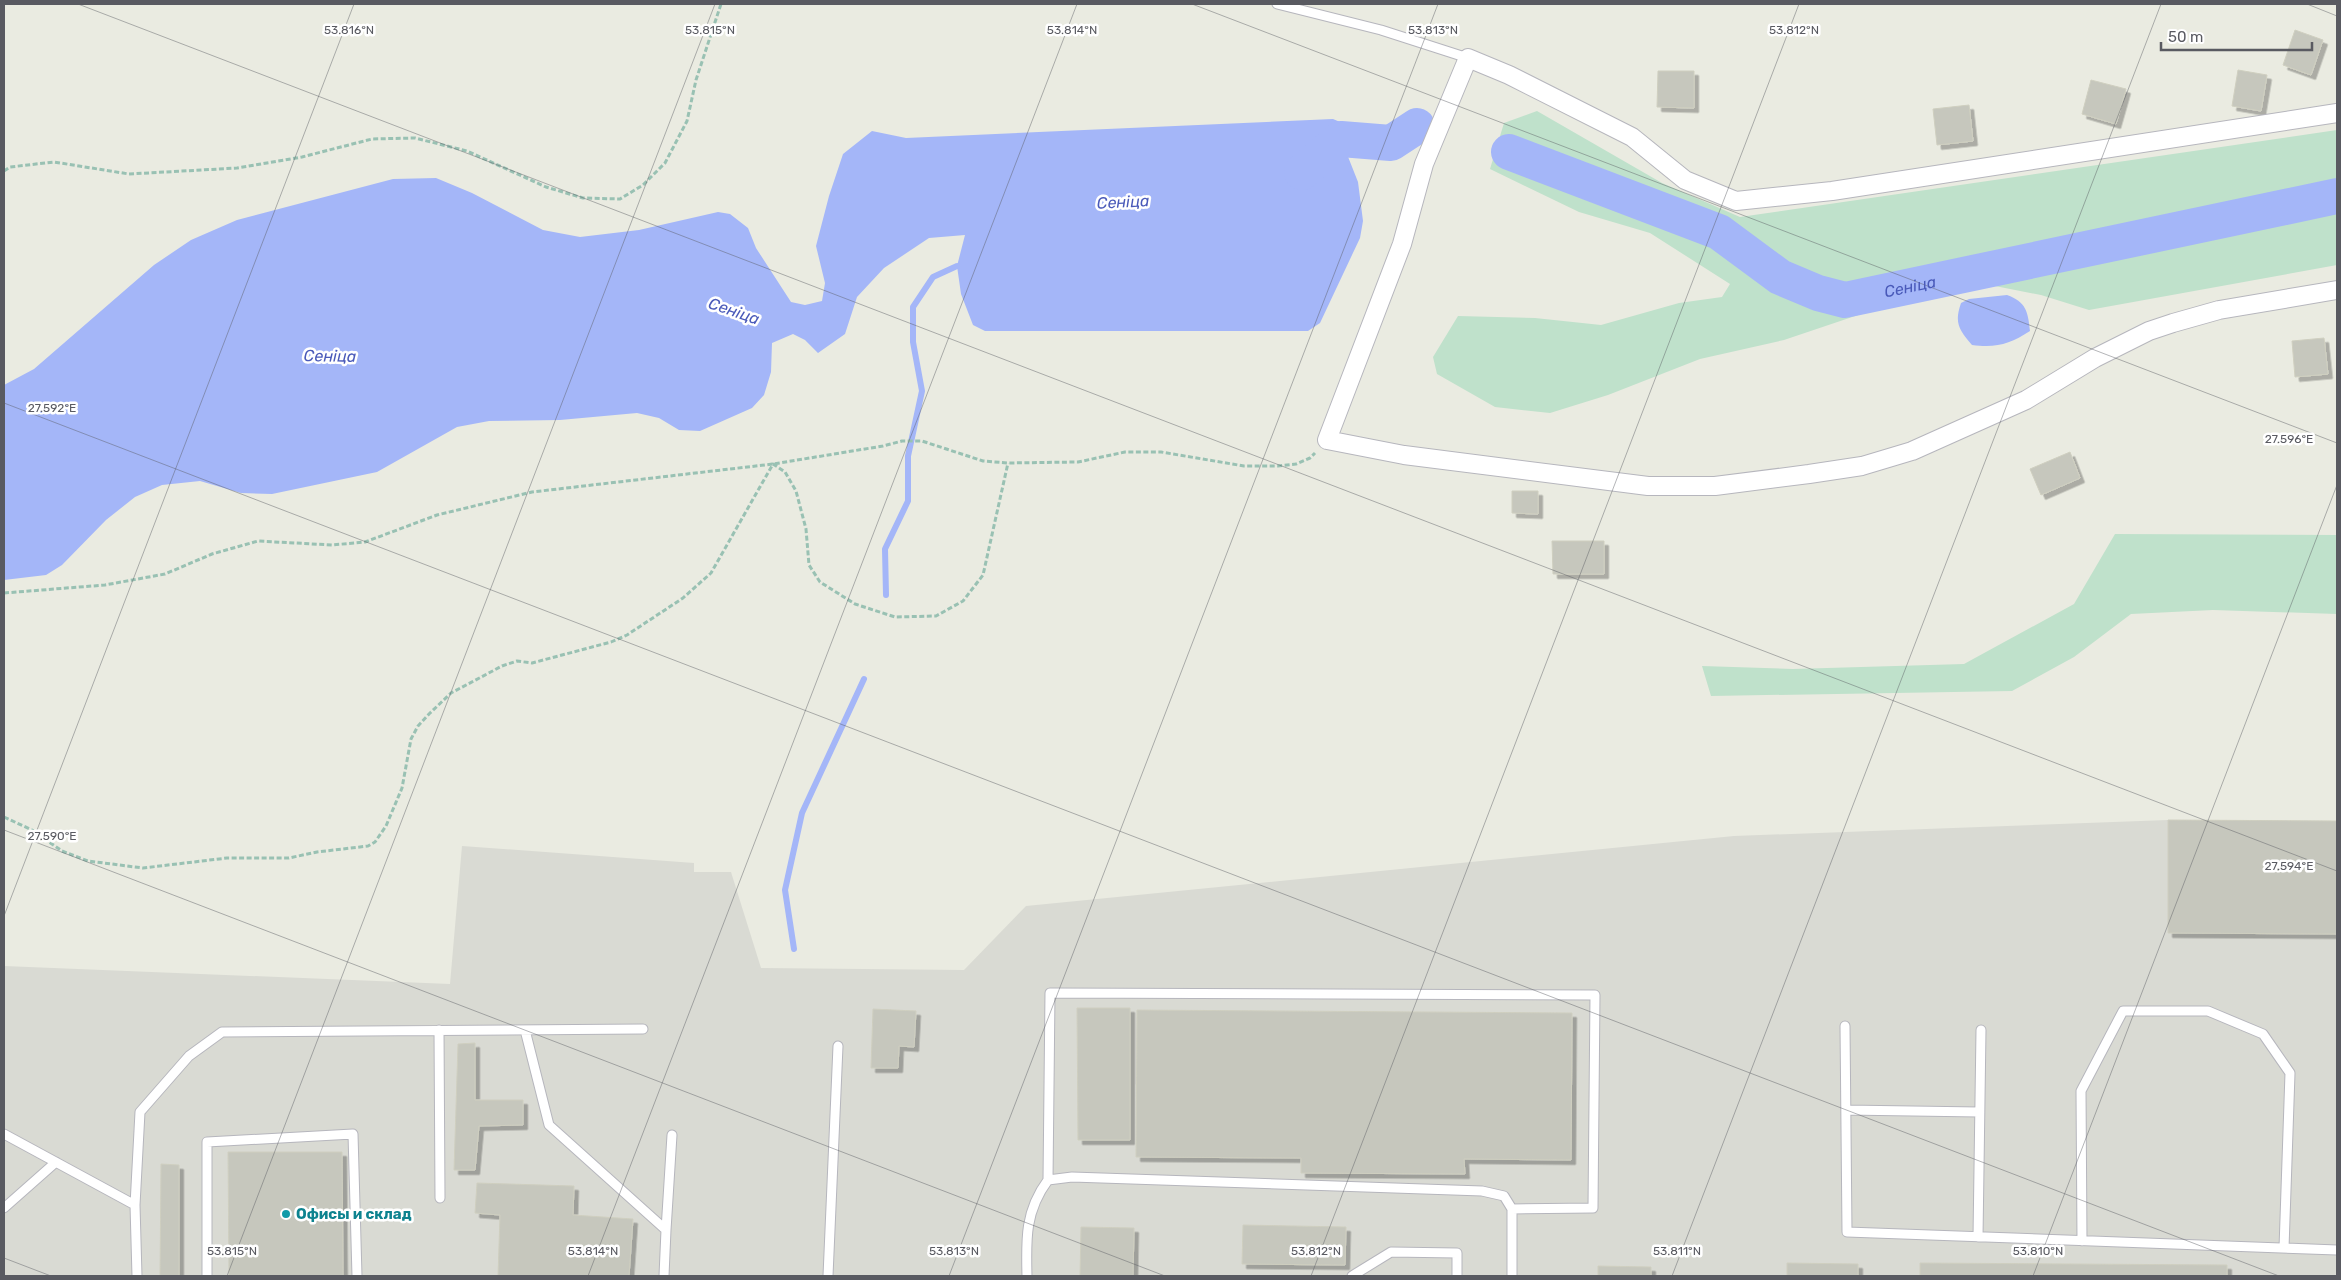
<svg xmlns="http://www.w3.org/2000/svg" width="2341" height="1280" viewBox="0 0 2341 1280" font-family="Rubik,sans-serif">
	<defs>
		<filter id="shadow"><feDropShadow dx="4.5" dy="4.5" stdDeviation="0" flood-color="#0004"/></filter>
	</defs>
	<rect width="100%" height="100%" fill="#eaebe1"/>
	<path fill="#d9dad3" d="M 2168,820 L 2337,821 L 2337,1276 L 4,1276 L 4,966 L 450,984 L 462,846 L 694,863 L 694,872 L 731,872 L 761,968 L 964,970 L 1026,906 L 1734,836 Z"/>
	<path fill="#bfe1cb" d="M 1537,111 L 1662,183 L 1740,217 L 2337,130 L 2337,265 L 2089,310 L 2041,295 L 1995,286 L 1870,311 L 1784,340 L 1700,359 L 1608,395 L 1550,413 L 1495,407 L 1437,374 L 1433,357 L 1458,316 L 1535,318 L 1601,325 L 1679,303 L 1722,297 L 1730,284 L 1650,233 L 1579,212 L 1490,169 L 1504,123 Z
		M 2115,534 L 2337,535 L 2337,614 L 2213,610 L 2131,614 L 2074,657 L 2012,691 L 1711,696 L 1702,666 L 1793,669 L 1964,664 L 2074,604 Z"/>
	<path fill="#a4b6f8" d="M 1333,119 L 1340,122 L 1341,139 L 1358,182 L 1363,221 L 1360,238 L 1320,323 L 1308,331 L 985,331 L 973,325 L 961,294 L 957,266 L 965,235 L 929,238 L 884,268 L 857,297 L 845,334 L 818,353 L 805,340 L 793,334 L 772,343 L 771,372 L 764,395 L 752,408 L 700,431 L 679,430 L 659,418 L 637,413 L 560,420 L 489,421 L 457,427 L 377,472 L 272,494 L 241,493 L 200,481 L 162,485 L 135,497 L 106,520 L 62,565 L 46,575 L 4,580 L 4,385 L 34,369 L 154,265 L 191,240 L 237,220 L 393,179 L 436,178 L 472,193 L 543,230 L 580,237 L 639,230 L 718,212 L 730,214 L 748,228 L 756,248 L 791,302 L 805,305 L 822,301 L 825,283 L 816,246 L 829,196 L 843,154 L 872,131 L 906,138 Z
		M 2007,295 C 2026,302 2028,311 2030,331 C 2010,344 1997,348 1972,345 C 1959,330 1954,323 1961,303 L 1969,299 Z"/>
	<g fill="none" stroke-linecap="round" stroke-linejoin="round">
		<path stroke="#a4b6f8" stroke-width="6" d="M 886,595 L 885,549 L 908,501 L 908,456 L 922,391 L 913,342 L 913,307 L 933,277 L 957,266
			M 794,949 L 785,890 L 802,813 L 864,679"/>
		<g stroke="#a4b6f8" stroke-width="36">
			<path id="s1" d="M 1509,152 L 1719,232 L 1780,277 L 1818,293 L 1845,300 L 2337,196"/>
			<path d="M 1302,172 L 1341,139 L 1391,143 L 1417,126"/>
		</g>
	</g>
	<path fill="#c6c7bd" stroke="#cfcfc0" filter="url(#shadow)" d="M 2295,30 L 2323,40 L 2311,75 L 2283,65 Z
		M 2238,70 L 2267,75 L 2261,111 L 2232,106 Z
		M 1658,71 L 1694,71 L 1694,108 L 1657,107 Z
		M 2091,80 L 2126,89 L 2116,124 L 2082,114 Z
		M 1969,105 L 1973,141 L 1937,145 L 1933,109 Z
		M 2324,338 L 2328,374 L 2295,377 L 2292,341 Z
		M 2070,452 L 2080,478 L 2041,495 L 2030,469 Z
		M 1512,491 L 1538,491 L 1538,514 L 1512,513 Z
		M 1552,541 L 1604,541 L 1604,574 L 1553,574 Z
		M 2168,820 L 2337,821 L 2337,934 L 2168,933 Z
		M 1077,1008 L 1130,1008 L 1130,1140 L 1078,1140 Z
		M 873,1009 L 916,1011 L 914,1047 L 899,1046 L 898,1068 L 871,1068 Z
		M 1137,1010 L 1572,1013 L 1571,1160 L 1464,1159 L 1465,1174 L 1301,1173 L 1301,1158 L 1136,1157 Z
		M 475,1043 L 475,1100 L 523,1100 L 523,1125 L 479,1126 L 475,1170 L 454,1170 L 458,1044 Z
		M 228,1152 L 342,1152 L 343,1276 L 229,1276 Z
		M 161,1164 L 179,1165 L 179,1276 L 160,1276 Z
		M 477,1183 L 574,1186 L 573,1215 L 633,1219 L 629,1276 L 498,1276 L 500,1215 L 475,1213 Z
		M 1243,1225 L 1346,1227 L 1345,1265 L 1242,1264 Z
		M 1081,1227 L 1134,1228 L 1133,1276 L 1080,1276 Z
		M 1787,1263 L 1858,1264 L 1858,1276 L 1787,1276 Z
		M 1920,1263 L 2227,1265 L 2227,1276 L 1920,1276 Z
		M 1598,1266 L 1651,1267 L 1651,1276 L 1598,1276 Z"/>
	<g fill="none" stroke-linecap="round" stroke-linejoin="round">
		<defs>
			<path id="service" d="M 1277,4 L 1381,30 L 1468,58
				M 1845,1026 L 1847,1232 L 2337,1250
				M 439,1030 L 440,1198
				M 525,1030 L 549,1125 L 666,1230 L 664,1276
				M 1846,1110 L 1979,1112
				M 4,1134 L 135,1205
				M 1048,1180 L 1050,993 L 1595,995 L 1593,1208 L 1512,1209
				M 4,1208 L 56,1162
				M 666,1230 L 672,1135
				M 1978,1237 L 1981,1030
				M 2082,1241 L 2081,1091 L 2123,1011 L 2208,1011 L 2263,1034 L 2290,1073 L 2284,1248
				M 137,1276 L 135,1205 L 140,1112 L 189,1056 L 222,1032 L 643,1029
				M 207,1276 L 207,1142 L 353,1134 L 357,1276
				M 828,1276 L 838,1046
				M 1027,1276 C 1026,1239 1025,1211 1048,1180 L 1072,1177 L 1482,1191 L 1504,1196 L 1512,1209 L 1512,1276
				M 1352,1276 L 1391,1252 L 1457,1253 L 1457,1276"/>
			<path id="minor" d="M 2337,113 L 1832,191 L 1736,201 L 1685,180 L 1632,137 L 1509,75 L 1468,58 L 1424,164 L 1402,244 L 1327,440 L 1404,455 L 1648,486 L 1715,486 L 1809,474 L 1862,466 L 1912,451 L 2026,400 L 2095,358 L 2149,331 L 2173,323 L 2219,310 L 2337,290"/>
		</defs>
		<use href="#service" stroke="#b6b6bd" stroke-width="11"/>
		<use href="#minor" stroke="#b6b6bd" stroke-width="20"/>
		<path stroke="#99c1b3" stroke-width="3" stroke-dasharray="5 2.5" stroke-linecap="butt" d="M 4,171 L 10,167 L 54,162 L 129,174 L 237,168 L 302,157 L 372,139 L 415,138 L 467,151 L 546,187 L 583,198 L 620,199 L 643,185 L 665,163 L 687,121 L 696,80 L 721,4
			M 4,593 L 105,585 L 165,574 L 212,554 L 258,541 L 332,545 L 365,542 L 437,515 L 532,492 L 773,464 L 883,446 L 902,441 L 922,441 L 983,461 L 1008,463 L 1078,462 L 1125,452 L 1161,452 L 1244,466 L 1278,466 L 1296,464 L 1310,458 L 1315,453
			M 4,817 L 32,830 L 62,851 L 88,861 L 143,868 L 227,858 L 289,858 L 317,852 L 368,846 L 375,842 L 386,826 L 402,788 L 411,739 L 418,726 L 429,714 L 451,693 L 502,666 L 517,661 L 532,663 L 611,642 L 627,635 L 683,598 L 711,573 L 773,464 L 785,472 L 796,491 L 806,529 L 809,565 L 820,582 L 855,604 L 895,617 L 936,616 L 963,601 L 983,575 L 1008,463"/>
		<use href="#service" stroke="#fff" stroke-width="9"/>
		<use href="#minor" stroke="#fff" stroke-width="18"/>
	</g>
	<path fill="none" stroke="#595a61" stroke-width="1" stroke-opacity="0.45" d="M 78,4 L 2337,871M 1192,4 L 2337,443M 2307,4 L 2337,16M 4,403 L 2279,1276M 4,830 L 1165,1276M 4,916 L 354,4M 4,1258 L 51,1276M 227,1276 L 715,4M 588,1276 L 1077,4M 949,1276 L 1438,4M 1311,1276 L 1799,4M 1672,1276 L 2161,4M 2033,1276 L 2337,485"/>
	<circle fill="#0f9aa8" stroke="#fff" stroke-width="2" cx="286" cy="1214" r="5"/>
	<g text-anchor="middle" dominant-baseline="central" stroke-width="5" stroke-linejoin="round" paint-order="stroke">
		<g font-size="15" font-weight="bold" fill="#0d838f" stroke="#fff" text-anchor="start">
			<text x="296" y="1214">Офисы и склад</text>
		</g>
		<g font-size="16" font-style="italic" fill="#4959b9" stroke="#fff">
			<text transform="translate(1123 202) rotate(-3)">Сеніца</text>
			<text stroke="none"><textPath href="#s1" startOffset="436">Сеніца</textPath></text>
			<text transform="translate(734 311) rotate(19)">Сеніца</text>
			<text transform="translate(330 356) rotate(1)">Сеніца</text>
		</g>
	</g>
	<g font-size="12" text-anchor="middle" fill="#595a61" stroke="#fff" stroke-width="5" stroke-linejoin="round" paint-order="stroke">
		<text x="1794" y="34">53.812°N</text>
		<text x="349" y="34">53.816°N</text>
		<text x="710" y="34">53.815°N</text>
		<text x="1072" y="34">53.814°N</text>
		<text x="1433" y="34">53.813°N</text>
		<text x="52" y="412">27.592°E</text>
		<text x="2289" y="443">27.596°E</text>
		<text x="52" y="840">27.590°E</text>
		<text x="2289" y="870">27.594°E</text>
		<text x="232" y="1255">53.815°N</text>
		<text x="593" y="1255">53.814°N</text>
		<text x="954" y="1255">53.813°N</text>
		<text x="1316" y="1255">53.812°N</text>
		<text x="1677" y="1255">53.811°N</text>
		<text x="2038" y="1255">53.810°N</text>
	</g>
	<rect width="2341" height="1280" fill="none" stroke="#595a61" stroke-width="10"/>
	<path d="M2161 42v8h151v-8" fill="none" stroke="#595a61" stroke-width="2.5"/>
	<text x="2168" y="42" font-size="15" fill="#595a61" stroke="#ffffff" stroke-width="4" paint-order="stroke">50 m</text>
</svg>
